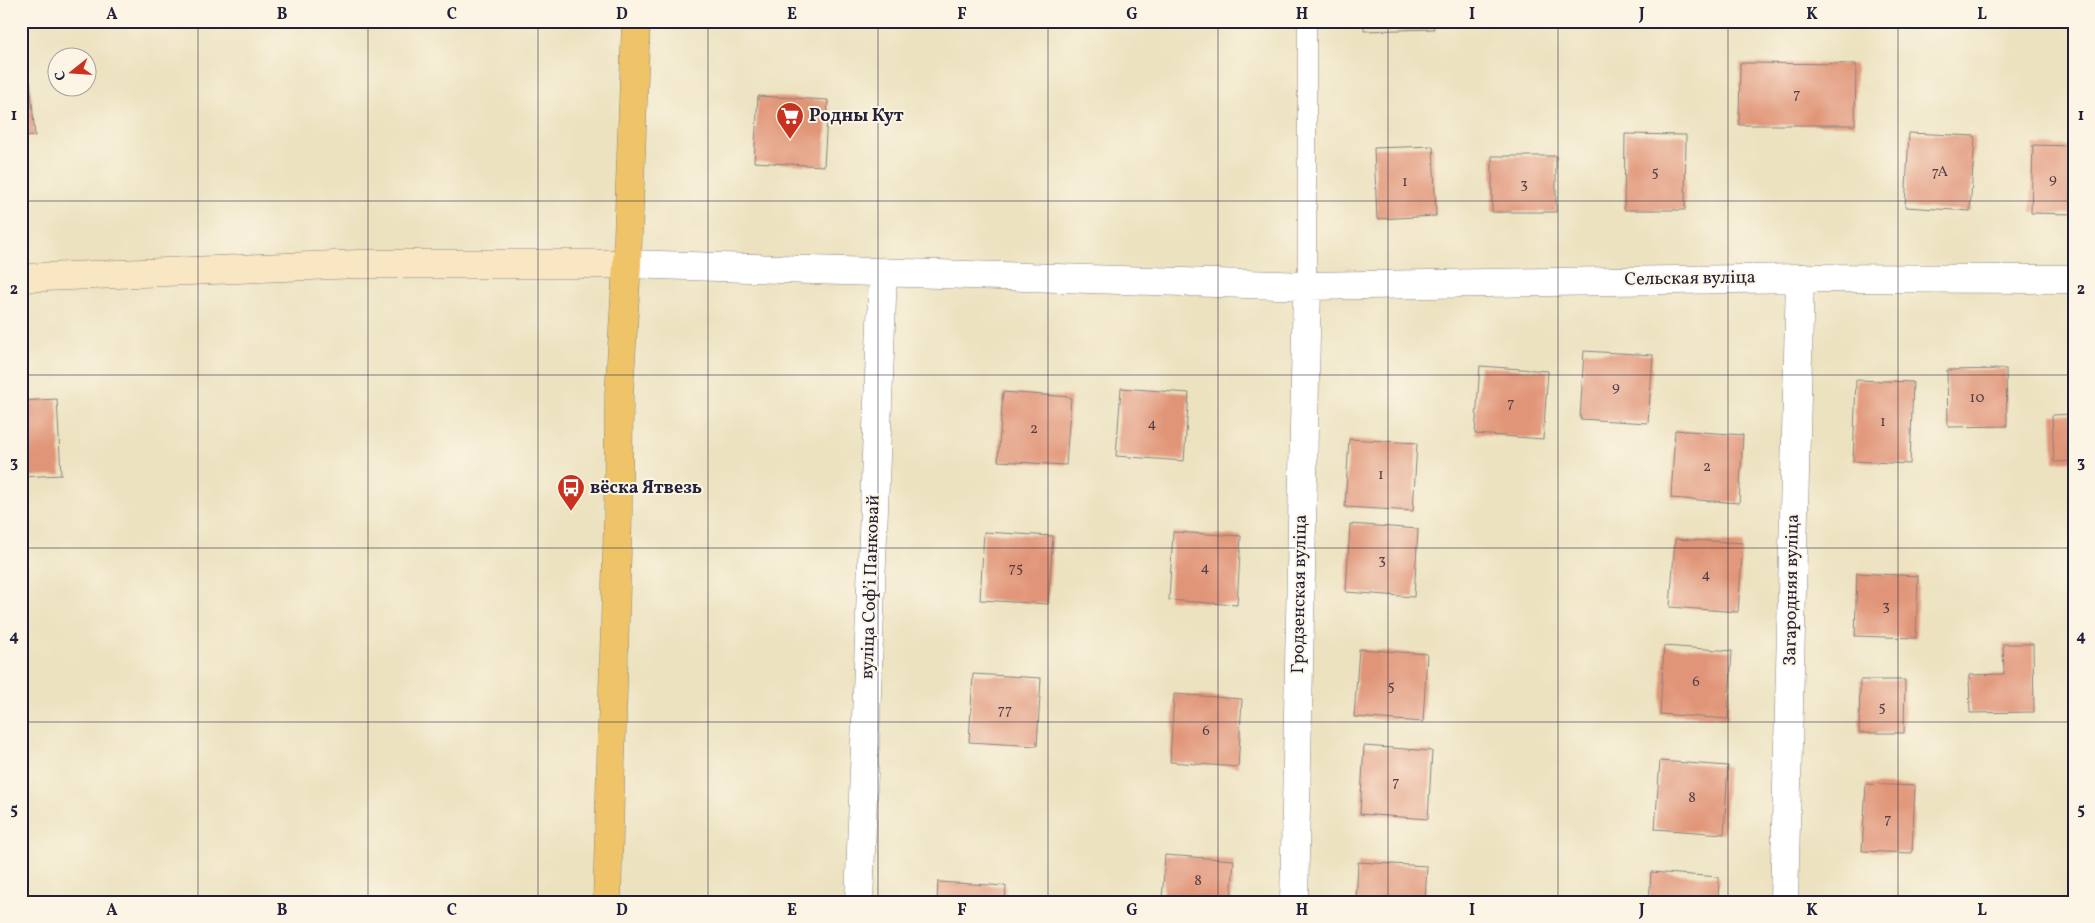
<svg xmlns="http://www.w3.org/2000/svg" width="2095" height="923" viewBox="0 0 2095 923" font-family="Vollkorn,serif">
	<rect width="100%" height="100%" fill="#fcf5e5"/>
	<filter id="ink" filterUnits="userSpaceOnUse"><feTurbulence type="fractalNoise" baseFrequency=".02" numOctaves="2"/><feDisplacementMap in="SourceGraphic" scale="10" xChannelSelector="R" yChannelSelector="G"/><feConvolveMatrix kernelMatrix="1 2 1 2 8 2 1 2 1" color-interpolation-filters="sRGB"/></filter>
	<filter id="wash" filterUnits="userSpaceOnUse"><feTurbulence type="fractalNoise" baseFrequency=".0096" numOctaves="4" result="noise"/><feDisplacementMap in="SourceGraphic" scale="20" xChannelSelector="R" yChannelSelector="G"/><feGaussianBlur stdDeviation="1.12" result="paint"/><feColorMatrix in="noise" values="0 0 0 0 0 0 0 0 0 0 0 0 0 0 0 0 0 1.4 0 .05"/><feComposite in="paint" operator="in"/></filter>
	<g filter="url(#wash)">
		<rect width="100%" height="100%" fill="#ece2c0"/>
		<g id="blocks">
			<path fill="#e19578" d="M 1364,21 L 1433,21 L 1434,29 L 1364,31 Z
				M 1740,63 L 1856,64 L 1855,125 L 1739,125 Z
				M 30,81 L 35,136 L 21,137 L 21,82 Z
				M 758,96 L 828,100 L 824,166 L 754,162 Z
				M 1909,133 L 1975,136 L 1970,211 L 1905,207 Z
				M 1625,134 L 1686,135 L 1685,210 L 1624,210 Z
				M 2033,145 L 2074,146 L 2074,214 L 2031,213 Z
				M 1433,146 L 1436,216 L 1377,219 L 1374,148 Z
				M 1492,156 L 1556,156 L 1556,212 L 1492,212 Z
				M 1584,351 L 1653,355 L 1648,423 L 1580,419 Z
				M 1480,366 L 1548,371 L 1543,439 L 1475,434 Z
				M 2006,369 L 2007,426 L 1948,427 L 1947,370 Z
				M 1856,380 L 1913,382 L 1910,464 L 1853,461 Z
				M 1121,388 L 1189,393 L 1184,461 L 1116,456 Z
				M 1003,392 L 1071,397 L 1066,465 L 998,461 Z
				M 57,399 L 61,475 L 21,477 L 21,401 Z
				M 2074,414 L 2074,461 L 2054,462 L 2052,415 Z
				M 1675,430 L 1743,435 L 1739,503 L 1671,498 Z
				M 1349,439 L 1417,443 L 1413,511 L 1345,507 Z
				M 1350,524 L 1418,529 L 1414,597 L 1346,592 Z
				M 984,532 L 1053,536 L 1048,604 L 980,600 Z
				M 1173,532 L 1241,536 L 1237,605 L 1169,600 Z
				M 1675,539 L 1743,543 L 1738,612 L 1670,607 Z
				M 1857,573 L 1918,576 L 1916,638 L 1855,636 Z
				M 2003,644 L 2033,644 L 2034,712 L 1970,713 L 1969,675 L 2004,674 Z
				M 1664,646 L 1732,651 L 1728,719 L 1660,714 Z
				M 1359,649 L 1427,654 L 1423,722 L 1354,717 Z
				M 973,674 L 1041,678 L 1037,746 L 969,742 Z
				M 1860,680 L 1905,680 L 1904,733 L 1859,733 Z
				M 1174,694 L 1242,699 L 1238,767 L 1170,762 Z
				M 1364,746 L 1432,751 L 1428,819 L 1360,814 Z
				M 1660,761 L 1728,766 L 1724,834 L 1655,829 Z
				M 1866,784 L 1915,786 L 1912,853 L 1862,851 Z
				M 1165,855 L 1234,860 L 1231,902 L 1162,902 Z
				M 1358,862 L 1427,866 L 1425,902 L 1356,902 Z
				M 1651,872 L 1719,877 L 1718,902 L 1649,902 Z
				M 938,882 L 1006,886 L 1005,902 L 937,902 Z
				M 1870,896 L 1926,898 L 1926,902 L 1869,902 Z"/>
		</g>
	</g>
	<g filter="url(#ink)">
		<use href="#blocks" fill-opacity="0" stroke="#87827e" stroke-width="1"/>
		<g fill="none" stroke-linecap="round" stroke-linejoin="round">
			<defs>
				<path id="lane" d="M 1307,286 L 1307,21"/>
				<path id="street" d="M 627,264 L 1307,286 L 1800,278 L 2074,279
					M 859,902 L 883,272
					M 1294,902 L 1307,286
					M 1784,902 L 1800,278"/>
				<path id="secondary" d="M 21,278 L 359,264 L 627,264"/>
				<path id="primary" d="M 607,902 L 618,515 L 619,395 L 627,264 L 636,21"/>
			</defs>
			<use href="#lane" stroke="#87827e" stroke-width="19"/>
			<use href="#street" stroke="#87827e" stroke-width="29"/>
			<use href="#secondary" stroke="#87827e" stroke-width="29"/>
			<use href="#primary" stroke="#87827e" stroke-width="29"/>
			<use href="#lane" stroke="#fff" stroke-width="18"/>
			<use href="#street" stroke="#fff" stroke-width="28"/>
			<use href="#secondary" stroke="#f9e7c3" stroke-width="28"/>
			<use href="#primary" stroke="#efc469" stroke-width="28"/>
		</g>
	</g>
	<path fill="none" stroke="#22223b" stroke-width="1" stroke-opacity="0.55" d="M 198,21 L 198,902M 368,21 L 368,902M 538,21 L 538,902M 708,21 L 708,902M 878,21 L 878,902M 1048,21 L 1048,902M 1218,21 L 1218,902M 1388,21 L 1388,902M 1558,21 L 1558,902M 1728,21 L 1728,902M 1898,21 L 1898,902M 21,201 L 2074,201M 21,375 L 2074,375M 21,548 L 2074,548M 21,722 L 2074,722"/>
	<defs>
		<symbol id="supermarket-pin" viewBox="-11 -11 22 30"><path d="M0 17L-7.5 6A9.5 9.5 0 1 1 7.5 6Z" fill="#c8321e" stroke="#fcf5e5"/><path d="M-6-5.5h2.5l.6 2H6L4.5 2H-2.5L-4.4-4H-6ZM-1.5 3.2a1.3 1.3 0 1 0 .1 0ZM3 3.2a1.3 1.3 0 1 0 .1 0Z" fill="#fff"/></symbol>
		<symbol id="bus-pin" viewBox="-11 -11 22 30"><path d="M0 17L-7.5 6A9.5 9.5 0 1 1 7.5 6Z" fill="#c8321e" stroke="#fcf5e5"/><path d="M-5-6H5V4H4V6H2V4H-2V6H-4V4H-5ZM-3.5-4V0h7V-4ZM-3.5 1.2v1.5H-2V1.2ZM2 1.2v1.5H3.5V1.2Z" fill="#fff"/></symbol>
	</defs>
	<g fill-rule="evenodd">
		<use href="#supermarket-pin" x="774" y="100" width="32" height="43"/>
		<use href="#bus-pin" x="555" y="472" width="32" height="43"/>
	</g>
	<g text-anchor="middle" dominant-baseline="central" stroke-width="4" stroke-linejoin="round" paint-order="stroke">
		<g font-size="15" fill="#523f4a">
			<text x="1797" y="94">7</text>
			<text x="1655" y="172">5</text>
			<text x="1940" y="172">7А</text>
			<text x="2053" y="179">9</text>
			<text x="1405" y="182">1</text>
			<text x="1524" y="184">3</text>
			<text x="1616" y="387">9</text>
			<text x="1977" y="398">10</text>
			<text x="1511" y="403">7</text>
			<text x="1883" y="422">1</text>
			<text x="1152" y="424">4</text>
			<text x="1034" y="429">2</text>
			<text x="1707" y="467">2</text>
			<text x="1381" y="475">1</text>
			<text x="1382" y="560">3</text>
			<text x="1016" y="568">75</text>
			<text x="1205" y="568">4</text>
			<text x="1706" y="575">4</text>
			<text x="1886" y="606">3</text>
			<text x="1696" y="682">6</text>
			<text x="1391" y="686">5</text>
			<text x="1882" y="707">5</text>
			<text x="1005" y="710">77</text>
			<text x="1206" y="731">6</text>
			<text x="1396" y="782">7</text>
			<text x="1692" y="798">8</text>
			<text x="1888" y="819">7</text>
			<text x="1198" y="881">8</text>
		</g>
		<g font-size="18" font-weight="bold" fill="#22223b" stroke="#fcf5e5" text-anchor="start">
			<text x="809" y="116">Родны Кут</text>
			<text x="590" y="488">вёска Ятвезь</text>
		</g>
		<g font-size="18" fill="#22223b" stroke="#fcf5e5">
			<text transform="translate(1690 279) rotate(-1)">Сельская вуліца</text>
			<text transform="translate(871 587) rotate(-88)">вуліца Софʼі Панковай</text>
			<text transform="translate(1792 590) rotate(-89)">Загародняя вуліца</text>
			<text transform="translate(1300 594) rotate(-89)">Гродзенская вуліца</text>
		</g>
	</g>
	<rect width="2095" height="923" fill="none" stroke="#fcf5e5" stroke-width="55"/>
	<g transform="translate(72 72) rotate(253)"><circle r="24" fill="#fcf5e5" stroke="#a5a1a1"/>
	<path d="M0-4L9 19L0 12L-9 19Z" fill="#c8321e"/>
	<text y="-8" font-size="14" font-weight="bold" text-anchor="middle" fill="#22223b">С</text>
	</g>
	<rect x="28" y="28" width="2040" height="868" fill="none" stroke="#22223b" stroke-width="2"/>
	<g font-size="16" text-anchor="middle" font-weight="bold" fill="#22223b">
		<text x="112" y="19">A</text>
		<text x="282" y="19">B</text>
		<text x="452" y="19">C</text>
		<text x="622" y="19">D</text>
		<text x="792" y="19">E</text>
		<text x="962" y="19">F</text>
		<text x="1132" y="19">G</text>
		<text x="1302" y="19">H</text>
		<text x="1472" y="19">I</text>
		<text x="1642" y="19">J</text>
		<text x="1812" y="19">K</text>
		<text x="1982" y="19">L</text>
		<text x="14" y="120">1</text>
		<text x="2081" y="120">1</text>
		<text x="14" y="294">2</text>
		<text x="2081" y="294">2</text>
		<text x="14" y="467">3</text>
		<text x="2081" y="467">3</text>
		<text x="14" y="641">4</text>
		<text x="2081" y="641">4</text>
		<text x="14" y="814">5</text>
		<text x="2081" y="814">5</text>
		<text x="112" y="915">A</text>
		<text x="282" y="915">B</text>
		<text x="452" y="915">C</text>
		<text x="622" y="915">D</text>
		<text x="792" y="915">E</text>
		<text x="962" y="915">F</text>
		<text x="1132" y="915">G</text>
		<text x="1302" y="915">H</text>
		<text x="1472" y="915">I</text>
		<text x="1642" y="915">J</text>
		<text x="1812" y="915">K</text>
		<text x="1982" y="915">L</text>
	</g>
</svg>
